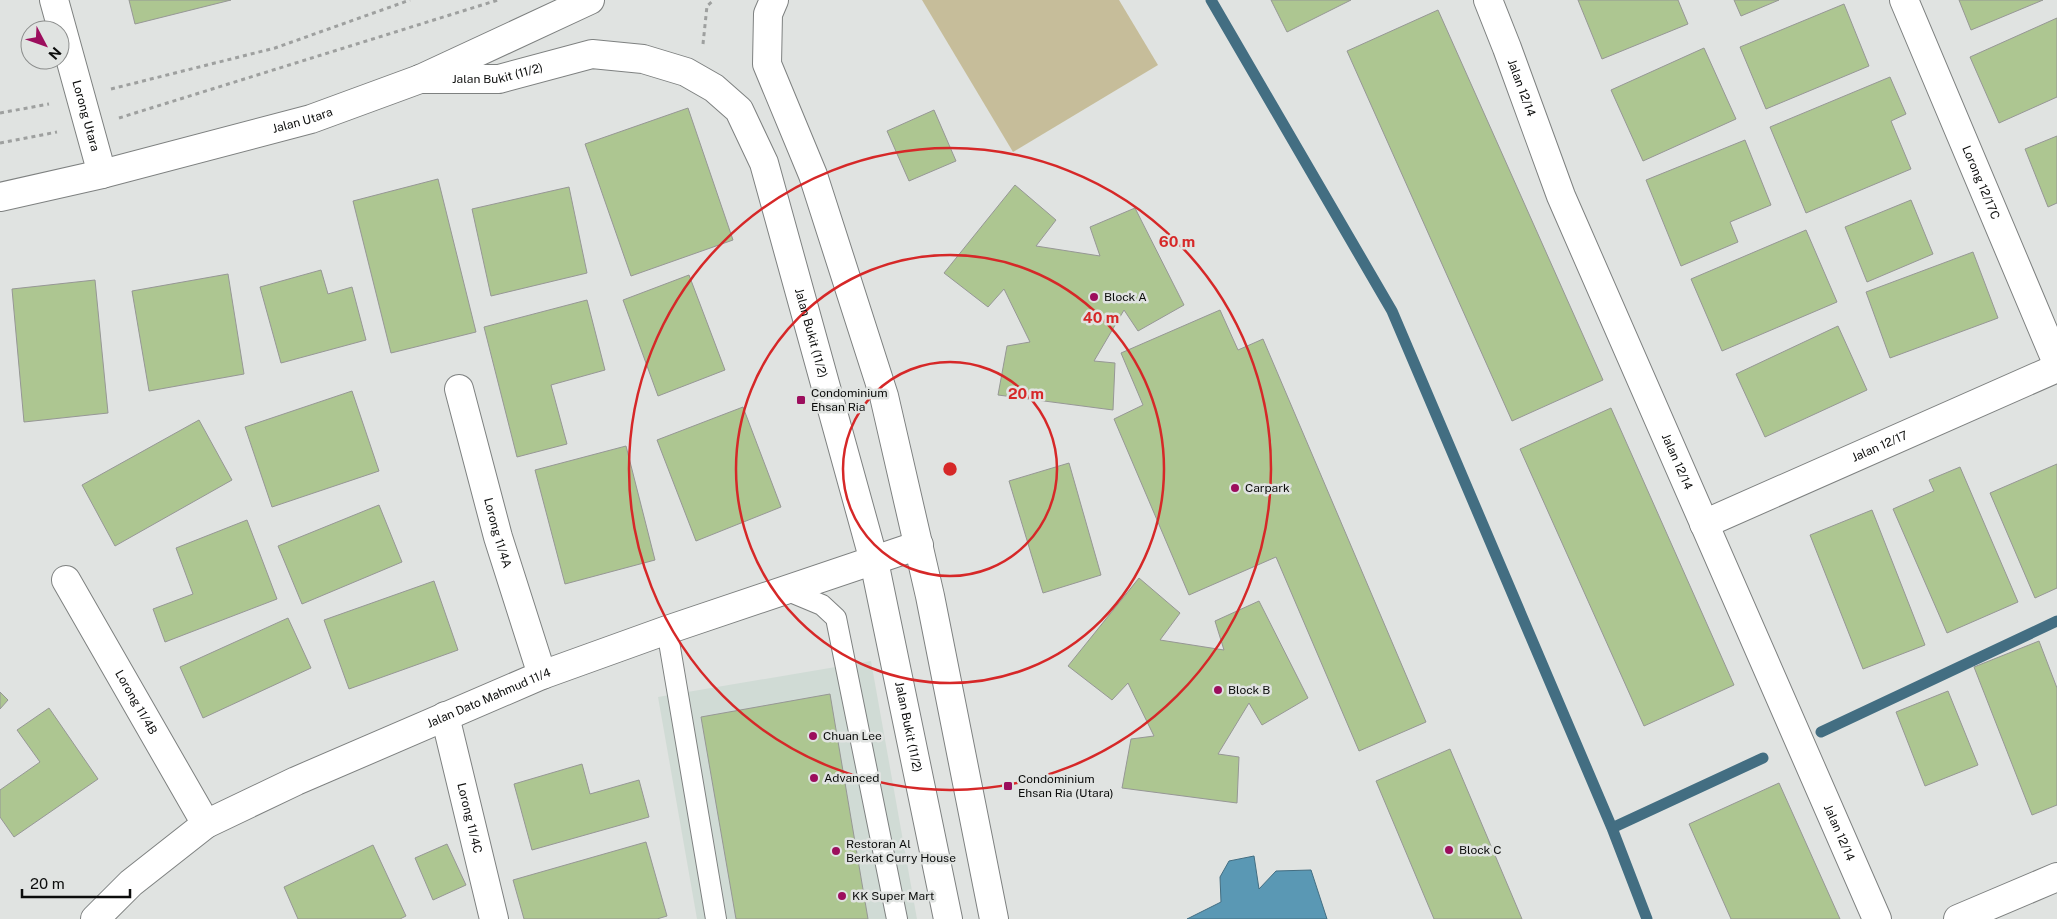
<svg xmlns="http://www.w3.org/2000/svg" width="2057" height="919" viewBox="0 0 2057 919" font-family="'Public Sans',sans-serif">
	<rect width="100%" height="100%" fill="#e0e3e1"/>
	<path fill="#d0dbd5" d="M 871,661 L 917,919 L 697,919 L 658,697 Z"/>
	<path fill="#c6bd9a" d="M 922,0 L 1119,0 L 1158,65 L 1013,152 Z"/>
	<path fill="#5a98b4" stroke="#436e82" d="M 1254,856 L 1259,889 L 1276,871 L 1311,870 L 1327,919 L 1187,919 L 1221,902 L 1220,877 L 1229,861 Z"/>
	<g fill="none" stroke-linecap="round" stroke-linejoin="round">
		<path stroke="#436e82" stroke-width="11" d="M 1211,0 L 1392,311 L 1612,828 L 1647,919
			M 1821,732 L 2057,621
			M 1612,828 L 1763,758"/>
	</g>
	<path fill="#adc691" stroke="#969795" d="M 129,0 L 231,0 L 135,24 Z
		M 1271,0 L 1351,0 L 1287,32 Z
		M 1578,0 L 1678,0 L 1688,24 L 1602,59 Z
		M 1734,0 L 1779,0 L 1741,16 Z
		M 1959,0 L 2043,0 L 1971,30 Z
		M 1844,4 L 1869,66 L 1766,109 L 1740,47 Z
		M 1438,10 L 1603,380 L 1512,421 L 1347,51 Z
		M 2057,18 L 2057,97 L 1999,123 L 1970,57 Z
		M 1704,48 L 1736,119 L 1643,161 L 1611,90 Z
		M 1890,77 L 1906,114 L 1891,121 L 1911,169 L 1806,213 L 1770,127 Z
		M 688,108 L 733,240 L 631,276 L 585,144 Z
		M 934,110 L 956,161 L 909,181 L 887,131 Z
		M 2057,136 L 2057,203 L 2048,207 L 2025,149 Z
		M 1745,140 L 1771,205 L 1730,222 L 1738,242 L 1681,266 L 1646,180 Z
		M 438,179 L 476,332 L 391,353 L 353,201 Z
		M 1015,185 L 1056,220 L 1036,246 L 1100,256 L 1090,227 L 1135,208 L 1184,305 L 1138,331 L 1124,310 L 1094,361 L 1115,363 L 1113,410 L 998,395 L 1007,346 L 1030,342 L 1004,289 L 988,307 L 944,273 Z
		M 569,187 L 587,273 L 491,296 L 472,209 Z
		M 1911,200 L 1933,254 L 1867,282 L 1845,227 Z
		M 1806,230 L 1837,302 L 1722,351 L 1691,279 Z
		M 1973,252 L 1998,318 L 1890,358 L 1866,292 Z
		M 321,270 L 328,294 L 352,287 L 366,340 L 281,363 L 260,287 Z
		M 228,274 L 244,374 L 149,391 L 132,291 Z
		M 689,275 L 725,370 L 658,396 L 623,300 Z
		M 95,280 L 108,413 L 24,422 L 12,289 Z
		M 587,300 L 605,370 L 551,385 L 567,444 L 517,457 L 484,327 Z
		M 1220,310 L 1238,350 L 1263,339 L 1426,722 L 1359,751 L 1276,557 L 1189,595 L 1114,419 L 1143,405 L 1121,353 Z
		M 1838,326 L 1867,390 L 1765,437 L 1736,374 Z
		M 352,391 L 379,471 L 272,507 L 245,427 Z
		M 743,407 L 781,507 L 696,541 L 657,440 Z
		M 1611,408 L 1734,685 L 1644,726 L 1520,449 Z
		M 199,420 L 232,480 L 115,546 L 82,485 Z
		M 626,446 L 655,560 L 565,584 L 535,470 Z
		M 1069,463 L 1101,575 L 1043,593 L 1009,481 Z
		M 2057,464 L 2057,588 L 2035,598 L 1990,493 Z
		M 1960,467 L 2018,602 L 1947,633 L 1893,509 L 1934,491 L 1929,480 Z
		M 379,505 L 402,562 L 302,604 L 278,546 Z
		M 1872,510 L 1925,645 L 1863,669 L 1810,535 Z
		M 247,520 L 277,599 L 165,642 L 153,609 L 193,594 L 176,548 Z
		M 1139,578 L 1180,613 L 1160,640 L 1224,650 L 1215,621 L 1259,601 L 1308,698 L 1262,725 L 1249,703 L 1218,754 L 1239,757 L 1237,803 L 1122,788 L 1131,739 L 1154,736 L 1128,683 L 1112,700 L 1068,666 Z
		M 434,581 L 458,650 L 349,689 L 324,620 Z
		M 288,618 L 311,668 L 203,718 L 180,667 Z
		M 2039,641 L 2057,688 L 2057,805 L 2032,815 L 1974,667 Z
		M 1948,691 L 1978,765 L 1925,786 L 1896,712 Z
		M 0,692 L 8,700 L 0,709 Z
		M 830,694 L 868,919 L 736,919 L 701,717 Z
		M 49,708 L 98,779 L 14,837 L 0,817 L 0,790 L 40,762 L 17,730 Z
		M 1450,749 L 1522,919 L 1434,919 L 1376,781 Z
		M 582,764 L 590,794 L 639,780 L 649,817 L 532,850 L 514,784 Z
		M 1779,783 L 1840,919 L 1731,919 L 1689,824 Z
		M 646,842 L 667,916 L 657,919 L 524,919 L 513,880 Z
		M 447,844 L 466,885 L 433,900 L 415,858 Z
		M 373,845 L 406,916 L 400,919 L 298,919 L 284,887 Z"/>
	<g fill="none" stroke-linecap="round" stroke-linejoin="round">
		<defs>
			<path id="lane" d="M 786,590 L 822,605 L 836,618 L 897,919
				M 667,630 L 716,919"/>
			<g id="street">
				<path id="s1" d="M 54,0 L 102,174"/>
				<path id="s2" d="M 1488,0 L 1507,48 L 1561,196 L 1877,919"/>
				<path id="s3" d="M 1904,0 L 2057,363"/>
				<path id="s4" d="M 459,389 L 498,537 L 542,675"/>
				<path id="s5" d="M 1704,524 L 2057,368"/>
				<path id="s6" d="M 66,580 L 206,824"/>
				<path id="s7" d="M 445,716 L 494,919"/>
				<path d="M 1958,919 L 2057,877"/>
			</g>
			<g id="secondary">
				<path d="M 774,0 L 768,14 L 767,64 L 813,175 L 884,396 L 930,596 L 994,919"/>
				<path id="s8" d="M 420,79 L 499,79 L 592,54 L 643,59 L 686,72 L 714,88 L 739,110 L 764,163 L 874,561 L 948,919"/>
				<path id="s9" d="M 95,919 L 131,883 L 206,824 L 296,781 L 542,675 L 667,630 L 919,545"/>
			</g>
			<g id="primary">
				<path id="s10" d="M 0,197 L 102,174 L 311,119 L 420,79 L 590,0"/>
			</g>
		</defs>
		<use href="#lane" stroke="#7e8180" stroke-width="22"/>
		<use href="#street" stroke="#7e8180" stroke-width="30"/>
		<use href="#secondary" stroke="#7e8180" stroke-width="30"/>
		<use href="#primary" stroke="#7e8180" stroke-width="30"/>
		<path stroke="#9ea09f" stroke-width="3" stroke-dasharray="4 4" stroke-linecap="butt" d="M 703,44 L 707,6 L 714,0
			M 111,89 L 275,48 L 410,0
			M 0,113 L 49,104
			M 119,118 L 498,0
			M 0,143 L 57,132"/>
		<use href="#lane" stroke="#fff" stroke-width="20"/>
		<use href="#street" stroke="#fff" stroke-width="28"/>
		<use href="#secondary" stroke="#fff" stroke-width="28"/>
		<use href="#primary" stroke="#fff" stroke-width="28"/>
	</g>
	<g fill="none" stroke="#d62828" stroke-width="2.5">
		<circle cx="950" cy="469" r="107"/>
		<circle cx="950" cy="469" r="214"/>
		<circle cx="950" cy="469" r="321"/>
	</g>
	<g fill="#9c0e5d" stroke="#e0e3e1" stroke-width="2">
		<circle cx="1094" cy="297" r="5"/>
		<rect x="796" y="395" width="10" height="10" rx="2.5"/>
		<circle cx="1235" cy="488" r="5"/>
		<circle cx="1218" cy="690" r="5"/>
		<circle cx="813" cy="736" r="5"/>
		<circle cx="814" cy="778" r="5"/>
		<rect x="1003" y="781" width="10" height="10" rx="2.5"/>
		<circle cx="1449" cy="850" r="5"/>
		<circle cx="836" cy="851" r="5"/>
		<circle cx="842" cy="896" r="5"/>
	</g>
	<g text-anchor="middle" dominant-baseline="central" stroke-width="5" stroke-linejoin="round" paint-order="stroke">
		<g font-size="12" fill="#0c0d0c" stroke="#e0e3e1">
			<text stroke="none"><textPath href="#s8" startOffset="78">Jalan Bukit (11/2)</textPath></text>
			<text stroke="none"><textPath href="#s2" startOffset="94">Jalan 12/14</textPath></text>
			<text stroke="none"><textPath href="#s1" startOffset="120">Lorong Utara</textPath></text>
			<text stroke="none"><textPath href="#s10" startOffset="312">Jalan Utara</textPath></text>
			<text stroke="none"><textPath href="#s3" startOffset="198">Lorong 12/17C</textPath></text>
			<text stroke="none"><textPath href="#s8" startOffset="572">Jalan Bukit (11/2)</textPath></text>
			<text stroke="none"><textPath href="#s5" startOffset="192">Jalan 12/17</textPath></text>
			<text stroke="none"><textPath href="#s2" startOffset="499">Jalan 12/14</textPath></text>
			<text stroke="none"><textPath href="#s4" startOffset="149">Lorong 11/4A</textPath></text>
			<text stroke="none"><textPath href="#s9" startOffset="456">Jalan Dato Mahmud 11/4</textPath></text>
			<text stroke="none"><textPath href="#s6" startOffset="141">Lorong 11/4B</textPath></text>
			<text stroke="none"><textPath href="#s8" startOffset="978">Jalan Bukit (11/2)</textPath></text>
			<text stroke="none"><textPath href="#s7" startOffset="105">Lorong 11/4C</textPath></text>
			<text stroke="none"><textPath href="#s2" startOffset="904">Jalan 12/14</textPath></text>
		</g>
		<g font-size="12" fill="#0c0d0c" stroke="#e0e3e1" text-anchor="start">
			<text x="1104" y="297">Block A</text>
			<text x="811" y="393">Condominium<tspan x="811" dy="14">Ehsan Ria</tspan></text>
			<text x="1245" y="488">Carpark</text>
			<text x="1228" y="690">Block B</text>
			<text x="823" y="736">Chuan Lee</text>
			<text x="824" y="778">Advanced</text>
			<text x="1018" y="779">Condominium<tspan x="1018" dy="14">Ehsan Ria (Utara)</tspan></text>
			<text x="846" y="844">Restoran Al<tspan x="846" dy="14">Berkat Curry House</tspan></text>
			<text x="1459" y="850">Block C</text>
			<text x="852" y="896">KK Super Mart</text>
		</g>
	</g>
	<circle cx="950" cy="469" r="8" fill="#d62828" stroke="#e0e3e1" stroke-width="2.5"/>
	<g font-size="15" text-anchor="middle" font-weight="bold" fill="#d62828" stroke="#e0e3e1" stroke-width="5" stroke-linejoin="round" paint-order="stroke">
		<text x="1177" y="247">60 m</text>
		<text x="1101" y="323">40 m</text>
		<text x="1026" y="399">20 m</text>
	</g>
	<g transform="translate(45 45) rotate(131)"><circle r="24" fill="#e0e3e1" stroke="#8b8d8c"/>
	<path d="M0-4L9 19L0 12L-9 19Z" fill="#9c0e5d"/>
	<text y="-8" font-size="14" font-weight="bold" text-anchor="middle" fill="#0c0d0c">N</text>
	</g>
	<path d="M22 889v8h108v-8" fill="none" stroke="#0c0d0c" stroke-width="2.5"/>
	<text x="30" y="889" font-size="15" fill="#0c0d0c" stroke="#e0e3e1" stroke-width="4" paint-order="stroke">20 m</text>
</svg>
